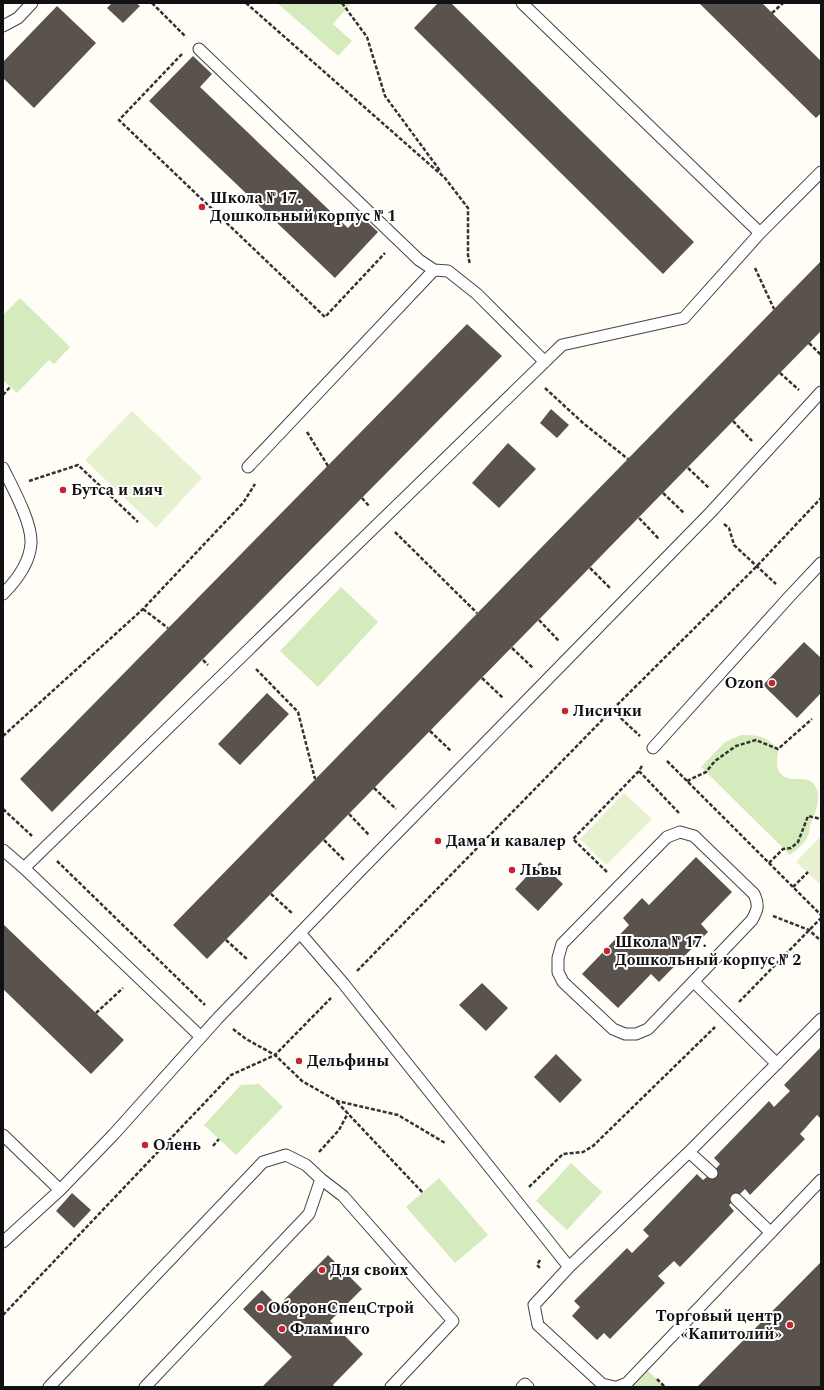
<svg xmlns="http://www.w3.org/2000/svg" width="824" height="1390" viewBox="0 0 824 1390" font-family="Spectral,serif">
	<rect width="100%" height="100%" fill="#fffdf5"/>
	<path fill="#d5ebbd" d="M 277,3 L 351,3 L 333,24 L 352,41 L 338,56 Z
		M 20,298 L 70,347 L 54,364 L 49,360 L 17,393 L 3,380 L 3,315 Z
		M 341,587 L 378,622 L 318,687 L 280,651 Z
		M 741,735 C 758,735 766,736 778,749 C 778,757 774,769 782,775 C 792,783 804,775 813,783 C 824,796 815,812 810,826 C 809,829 810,833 808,835 C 807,839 804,843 801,845 C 798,849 793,852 790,855 L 701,767 L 725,742 Z
		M 259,1084 L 283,1107 L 236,1155 L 204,1125 L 241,1085 Z
		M 571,1163 L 602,1192 L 567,1230 L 536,1201 Z
		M 439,1178 L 488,1235 L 455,1263 L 406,1207 Z
		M 643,1366 L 665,1387 L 617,1387 Z"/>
	<path fill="#e6f2cf" d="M 132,411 L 202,478 L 156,528 L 85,460 Z
		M 624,793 L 652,819 L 606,865 L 580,839 Z
		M 821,836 L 821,885 L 796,862 Z"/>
	<path fill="#5a524d" d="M 112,3 L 136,3 L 140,6 L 123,23 L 107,8 Z
		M 438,3 L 451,3 L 694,242 L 663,274 L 414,28 Z
		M 699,3 L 762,3 L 821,61 L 821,113 L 816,118 Z
		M 57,6 L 96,43 L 34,108 L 3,78 L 3,62 Z
		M 193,56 L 212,74 L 200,87 L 348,228 L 360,215 L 378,232 L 335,278 L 149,101 Z
		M 821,261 L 821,331 L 207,959 L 173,925 Z
		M 467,324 L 502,356 L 52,812 L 20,779 Z
		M 551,409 L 569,425 L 557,438 L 540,423 Z
		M 508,443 L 536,469 L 499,508 L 472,483 Z
		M 804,642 L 821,658 L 821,693 L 797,718 L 763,685 Z
		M 267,693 L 289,714 L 240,765 L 218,744 Z
		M 696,857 L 732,892 L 701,924 L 708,932 L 659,982 L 651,974 L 618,1008 L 582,974 L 629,925 L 623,918 L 642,898 L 649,905 Z
		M 540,862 L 563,884 L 538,911 L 515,889 Z
		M 3,924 L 124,1040 L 91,1074 L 3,989 Z
		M 482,983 L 508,1008 L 486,1031 L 459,1005 Z
		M 821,1047 L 821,1119 L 817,1115 L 800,1134 L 805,1139 L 750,1195 L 745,1189 L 729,1205 L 734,1211 L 680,1267 L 674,1261 L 658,1276 L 665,1283 L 610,1339 L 604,1333 L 597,1340 L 572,1316 L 580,1307 L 574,1301 L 627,1248 L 632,1253 L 649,1236 L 643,1230 L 697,1174 L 703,1180 L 712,1173 L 720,1164 L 714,1158 L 769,1101 L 774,1107 L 790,1091 L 784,1085 Z
		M 556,1054 L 582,1080 L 560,1103 L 534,1077 Z
		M 72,1193 L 91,1210 L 74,1228 L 56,1211 Z
		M 328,1255 L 362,1289 L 330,1321 L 363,1354 L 333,1385 L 335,1387 L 262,1387 L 292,1357 L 243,1309 L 262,1290 L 278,1306 Z
		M 821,1262 L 821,1387 L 697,1387 Z"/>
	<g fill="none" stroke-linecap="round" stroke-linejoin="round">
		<defs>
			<path id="service" d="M 522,3 L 760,233 L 821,172
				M 3,26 L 18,18 L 32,3
				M 199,49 L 419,260 L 434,270
				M 248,467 L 434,270 L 448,271 L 477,294 L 545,362
				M 3,468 C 12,487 32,522 31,543 C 30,562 16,581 3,594
				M 653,748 L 789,597 L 821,563
				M 680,832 L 694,836 L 754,894 C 759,905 758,909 752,920 L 648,1029 L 636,1034 L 625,1034 L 613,1029 L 563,982 L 558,972 L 558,958 L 562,944 L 667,837 Z
				M 3,850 L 24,868 L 201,1037
				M 24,868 L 562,345 L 684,318 L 760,233
				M 300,933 L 343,983 L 569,1267
				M 694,982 L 777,1064
				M 3,1135 L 60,1190
				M 689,1152 L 712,1173
				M 321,1179 L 343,1196 L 453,1321 L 391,1387
				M 736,1199 L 770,1232
				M 3,1242 L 60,1190 L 114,1134 L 218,1018 L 357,874 L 711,512 L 821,392
				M 49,1387 L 263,1162 L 286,1155 L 306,1165 L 321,1179 L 309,1214 L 145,1387
				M 522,1387 L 525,1384 L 528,1387
				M 615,1387 L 602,1384 L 538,1325 L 534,1305 L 569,1267 L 689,1152 L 821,1019
				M 617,1387 L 627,1383 L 821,1180"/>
		</defs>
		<use href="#service" stroke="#444" stroke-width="13"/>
		<path stroke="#333" stroke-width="2.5" stroke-dasharray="4 2" stroke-linecap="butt" d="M 152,3 L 186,37
			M 246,3 L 445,178 L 468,208 L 468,255 L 470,265
			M 342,3 L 367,37 L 385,96 L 441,172
			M 772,13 L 783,3
			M 182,54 L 119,120 L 325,317 L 385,253
			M 755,268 L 774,309
			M 809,343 L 821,355
			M 780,373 L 799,390
			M 545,388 L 583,423 L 628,459
			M 3,395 L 10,387
			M 733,421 L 752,441
			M 307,432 L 328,466
			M 688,468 L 709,488
			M 29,481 L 78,465 L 138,522
			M 663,493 L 684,513
			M 362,498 L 369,506
			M 639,518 L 659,539
			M 724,524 L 729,528 L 734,545 L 776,584
			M 395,532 L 477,613
			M 590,568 L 611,589
			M 143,609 L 168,628
			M 539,620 L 559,641
			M 512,648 L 533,668
			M 203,660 L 208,665
			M 256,669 L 298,712 L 315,779
			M 482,678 L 503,698
			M 612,710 L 640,736
			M 430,731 L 451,751
			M 3,736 L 143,609 L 243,503 L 255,484
			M 667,761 L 821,915
			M 639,771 L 679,813
			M 687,781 L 706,772 L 715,761 L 736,746 L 756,740 L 778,749 L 812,719
			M 374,788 L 396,809
			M 3,809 L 32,836
			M 349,814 L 369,835
			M 324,840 L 345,861
			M 57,861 L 205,1005
			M 769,863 L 783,849 L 791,848 L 798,842 L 808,816 L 821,819
			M 607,872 L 573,839 L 639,771 L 643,764
			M 793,887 L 808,872
			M 271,894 L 293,914
			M 773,916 L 809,930 L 821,941
			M 226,940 L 248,960
			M 357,971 L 612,710 L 757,566 L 821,498
			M 739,1002 L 821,918
			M 96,1013 L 123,988
			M 233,1029 L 246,1039 L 275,1055 L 331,998
			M 337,1102 L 423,1193
			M 213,1146 L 219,1139
			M 319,1152 L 339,1130 L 348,1113
			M 529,1187 L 563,1154 L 583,1152 L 593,1146 L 715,1027
			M 540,1260 L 537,1265 L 541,1269
			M 3,1315 L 231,1075 L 275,1055 L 302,1081 L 337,1101 L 398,1115 L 445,1143
			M 657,1379 L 665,1387"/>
		<use href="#service" stroke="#fff" stroke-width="11"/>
	</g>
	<g fill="#c4262e" stroke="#fff" stroke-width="1.5">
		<circle cx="202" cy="207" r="4"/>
		<circle cx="63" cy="490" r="4"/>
		<circle cx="772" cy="683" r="4"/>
		<circle cx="565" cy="711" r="4"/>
		<circle cx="438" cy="841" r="4"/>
		<circle cx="512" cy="870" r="4"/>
		<circle cx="607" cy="951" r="4"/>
		<circle cx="299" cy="1061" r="4"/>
		<circle cx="145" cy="1145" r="4"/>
		<circle cx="322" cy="1270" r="4"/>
		<circle cx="260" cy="1308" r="4"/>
		<circle cx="790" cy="1325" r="4"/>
		<circle cx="282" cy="1329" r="4"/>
	</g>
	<g text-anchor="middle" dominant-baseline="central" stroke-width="4" stroke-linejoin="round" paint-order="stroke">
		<g font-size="16" font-weight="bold" fill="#111" stroke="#fff" text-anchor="start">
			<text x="210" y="198">Школа № 17.<tspan x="210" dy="18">Дошкольный корпус № 1</tspan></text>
			<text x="71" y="490">Бутса и мяч</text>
			<text x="764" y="683" text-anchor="end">Ozon</text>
			<text x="573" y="711">Лисички</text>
			<text x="446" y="841">Дама и кавалер</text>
			<text x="520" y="870">Львы</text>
			<text x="615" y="942">Школа № 17.<tspan x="615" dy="18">Дошкольный корпус № 2</tspan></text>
			<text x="307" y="1061">Дельфины</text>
			<text x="153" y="1145">Олень</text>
			<text x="330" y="1270">Для своих</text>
			<text x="268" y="1308">ОборонСпецСтрой</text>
			<text x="782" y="1316" text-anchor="end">Торговый центр<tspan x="782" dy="18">«Капитолий»</tspan></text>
			<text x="290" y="1329">Фламинго</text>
		</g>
	</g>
	<rect width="824" height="1390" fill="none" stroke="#111111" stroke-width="8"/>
</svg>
